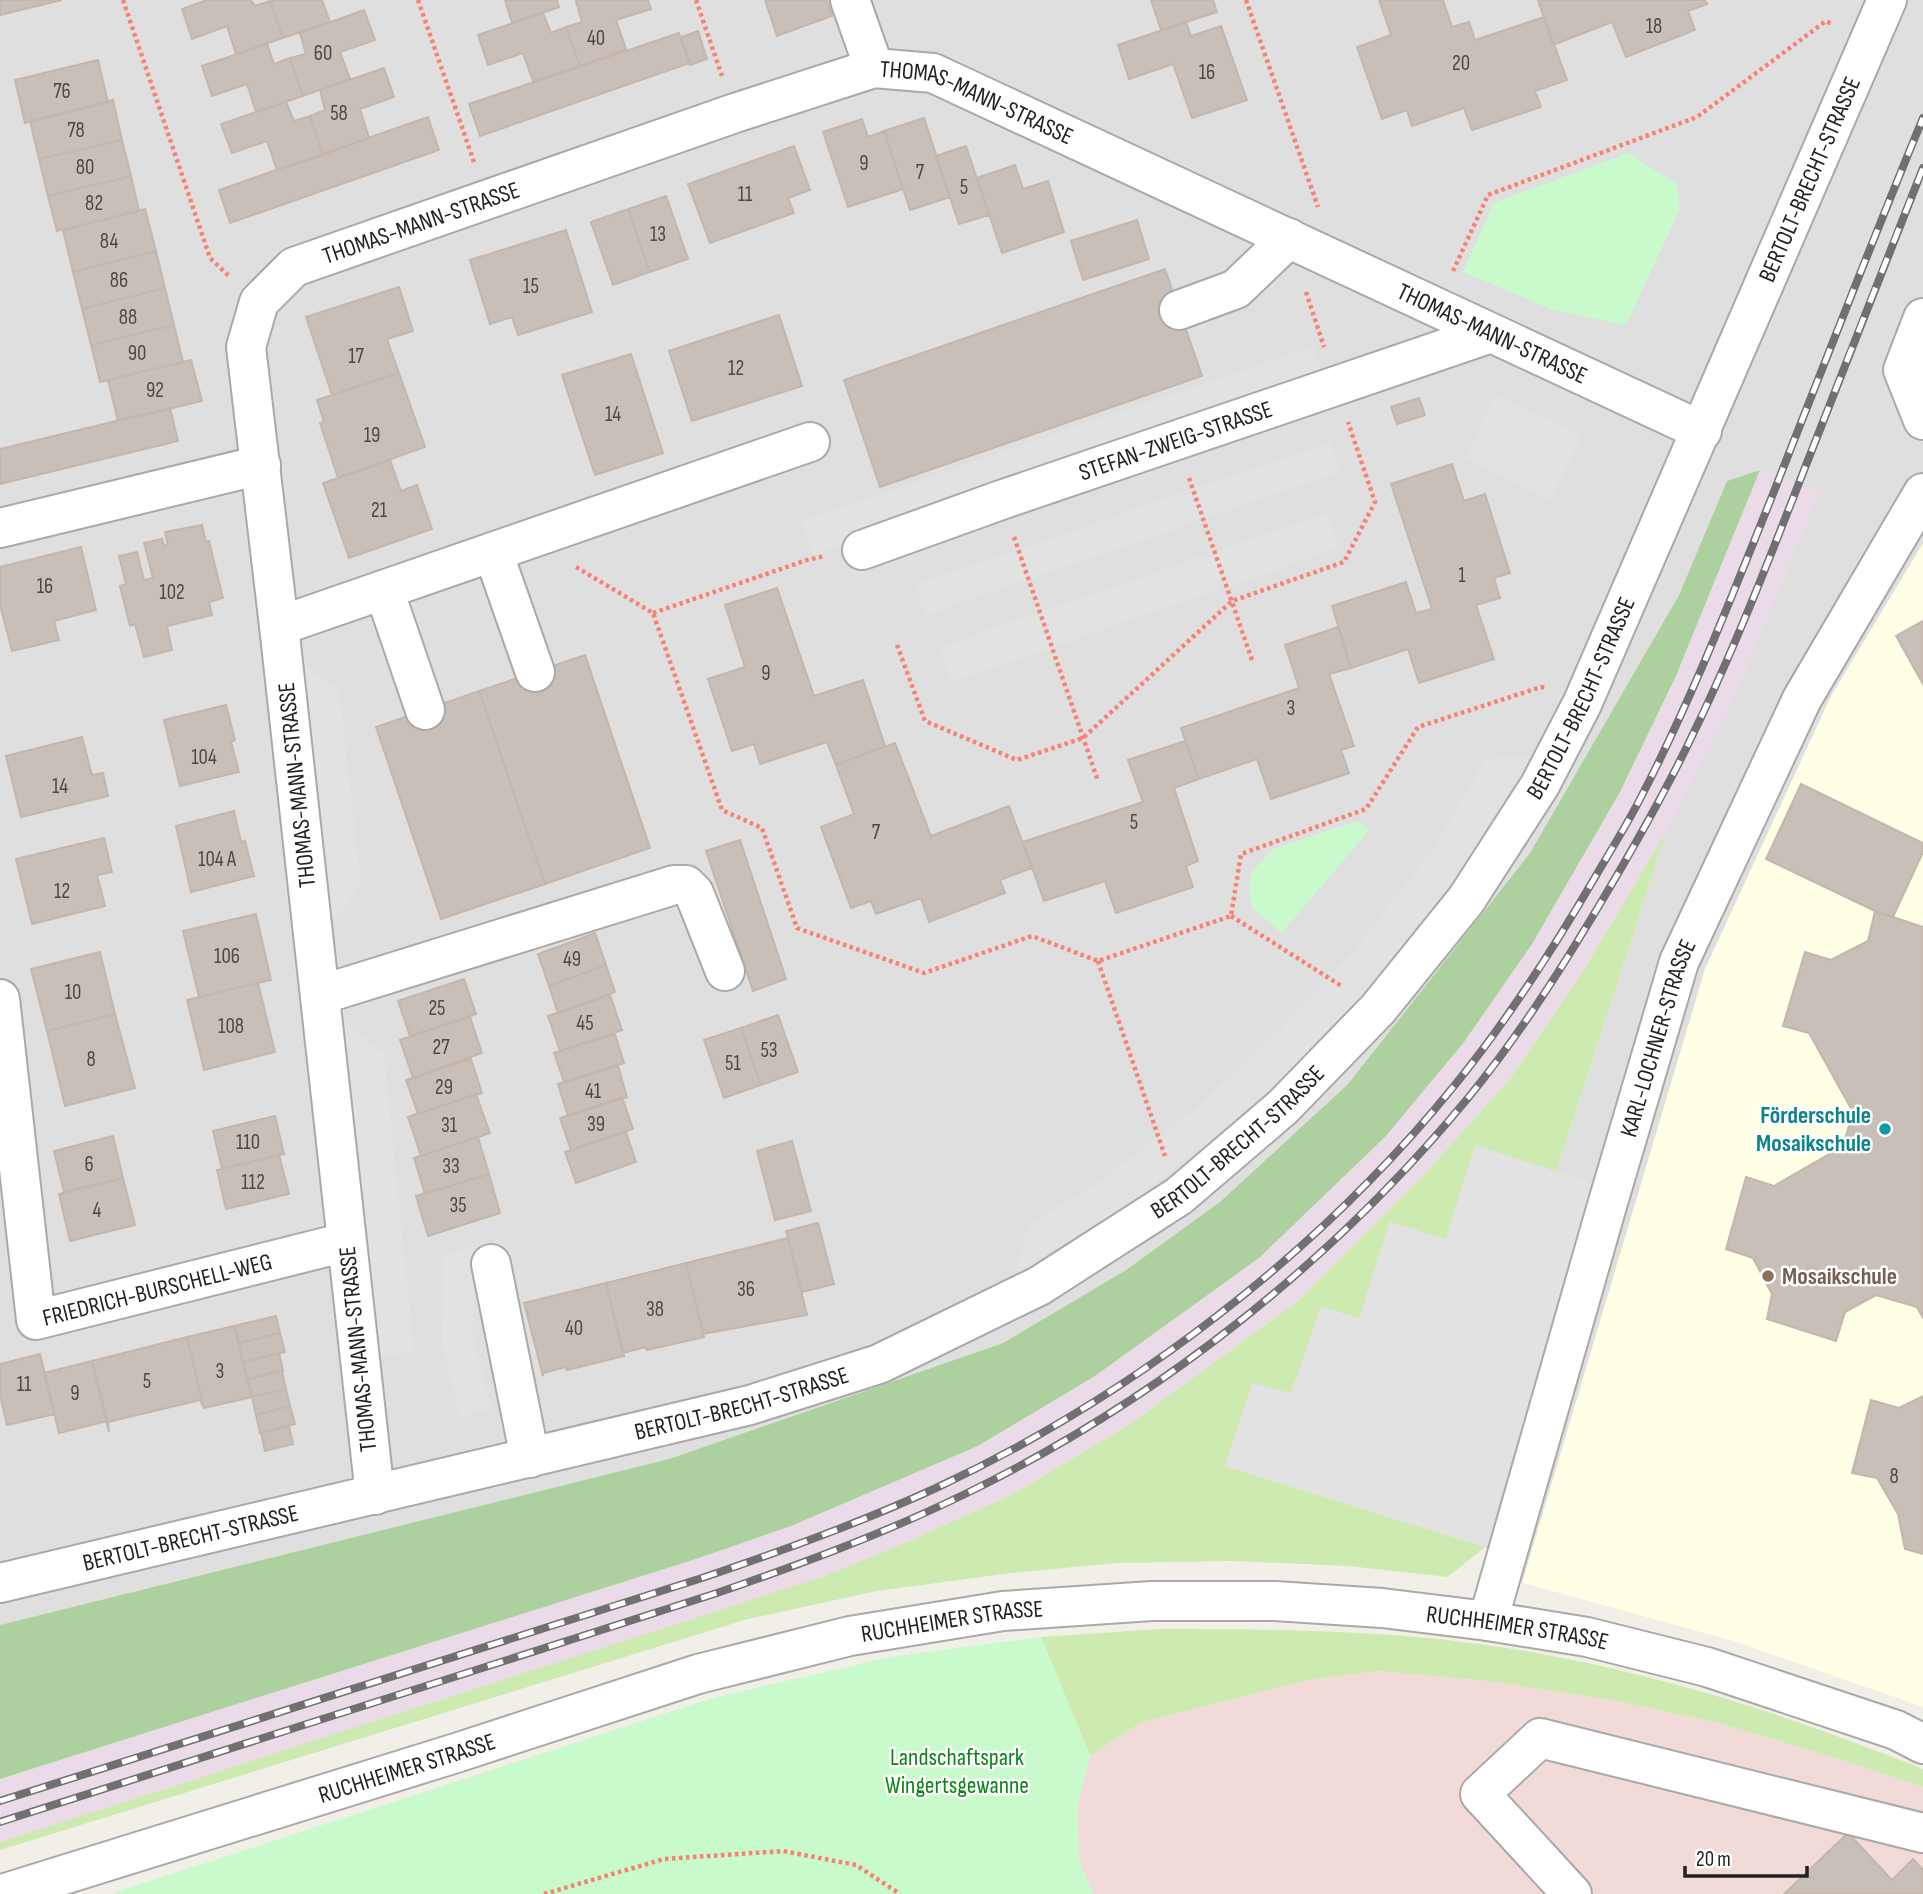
<svg xmlns="http://www.w3.org/2000/svg" width="1923" height="1894" viewBox="0 0 1923 1894" font-family="'Sofia Sans Condensed',sans-serif">
	<rect width="100%" height="100%" fill="#f2efe9"/>
	<path fill="#e0dfdf" d="M 0,0 L 1923,0 L 1923,1707 L 1733,1641 L 1522,1583 L 1485,1547 L 1225,1466 L 1556,1172 L 1667,830 L 1731,704 L 1818,493 L 1760,470 L 1727,481 L 1679,595 L 1530,853 L 1348,1084 L 1220,1202 L 1126,1270 L 1003,1343 L 669,1459 L 0,1625 Z"/>
	<path fill="#f2dad9" d="M 1379,1671 L 1496,1682 L 1617,1701 L 1722,1724 L 1829,1756 L 1923,1787 L 1923,1894 L 1093,1894 L 1079,1860 L 1077,1808 L 1090,1756 L 1140,1723 L 1307,1680 Z"/>
	<path fill="#ebdbe8" d="M 1760,470 L 1818,493 L 1731,704 L 1667,830 L 1582,973 L 1509,1080 L 1422,1177 L 1298,1301 L 1130,1424 L 1013,1494 L 909,1541 L 819,1578 L 721,1611 L 0,1842 L 0,1779 L 696,1559 L 791,1526 L 978,1446 L 1095,1376 L 1259,1258 L 1385,1137 L 1620,792 L 1676,676 Z"/>
	<path fill="#ffffe5" d="M 1923,543 L 1923,1707 L 1733,1641 L 1522,1583 L 1705,969 L 1831,696 Z"/>
	<path fill="#cdebb0" d="M 1667,830 L 1556,1172 L 1475,1146 L 1446,1240 L 1390,1222 L 1359,1319 L 1321,1307 L 1291,1394 L 1252,1384 L 1225,1466 L 1485,1547 L 1448,1577 L 1348,1566 L 1233,1561 L 1117,1563 L 1011,1573 L 877,1591 L 748,1619 L 0,1850 L 0,1842 L 819,1578 L 909,1541 L 1013,1494 L 1130,1424 L 1298,1301 L 1422,1177 L 1509,1080 L 1582,973 Z
		M 1160,1629 C 1274,1629 1387,1630 1500,1647 C 1645,1669 1787,1714 1923,1769 L 1923,1787 L 1829,1756 L 1722,1724 L 1617,1701 L 1496,1682 L 1379,1671 L 1307,1680 L 1140,1723 L 1090,1756 L 1041,1637 Z"/>
	<path fill="#add19e" d="M 1760,470 L 1676,676 L 1620,792 L 1532,944 L 1464,1042 L 1385,1137 L 1259,1258 L 1095,1376 L 978,1446 L 791,1526 L 696,1559 L 0,1779 L 0,1625 L 669,1459 L 1003,1343 L 1126,1270 L 1220,1202 L 1348,1084 L 1530,853 L 1679,595 L 1727,481 Z"/>
	<path fill="#c8facc" d="M 1628,153 L 1677,184 L 1680,209 L 1626,325 L 1553,310 L 1463,272 L 1494,203 Z
		M 1358,821 L 1369,830 L 1282,933 L 1252,908 L 1249,891 L 1251,873 L 1273,849 Z
		M 1041,1637 L 1090,1756 L 1077,1808 L 1079,1860 L 1093,1894 L 110,1894 L 716,1697 L 890,1657 Z"/>
	<path fill="#e2e2e2" d="M 1313,346 L 1324,378 L 812,554 L 801,521 Z
		M 1496,394 L 1582,436 L 1550,500 L 1465,458 Z
		M 1330,442 L 1340,472 L 925,615 L 915,585 Z
		M 1327,513 L 1339,548 L 952,682 L 940,647 Z
		M 302,664 L 339,690 L 361,886 L 331,923 Z
		M 1531,755 L 1459,872 L 1384,973 L 1304,1058 L 1216,1136 L 1121,1209 L 1015,1273 L 1028,1226 L 1103,1179 L 1196,1108 L 1279,1031 L 1355,949 L 1433,849 L 1486,759 Z
		M 343,1021 L 384,1053 L 414,1352 L 379,1356 Z
		M 1475,1145 L 1594,1184 L 1485,1547 L 1225,1466 L 1252,1383 L 1291,1393 L 1321,1307 L 1359,1319 L 1390,1222 L 1446,1239 Z
		M 474,1247 L 473,1336 L 491,1408 L 460,1417 L 442,1342 L 443,1255 Z"/>
	<path fill="#c7bfb8" stroke="#c4b6ab" stroke-width="2" d="M 0,0 L 62,0 L 0,15 Z
		M 207,0 L 251,0 L 255,6 L 270,1 L 283,38 L 236,54 L 227,26 L 192,39 L 182,9 Z
		M 274,0 L 322,0 L 330,22 L 283,38 L 270,1 Z
		M 505,0 L 557,0 L 559,7 L 512,23 Z
		M 580,0 L 648,0 L 651,9 L 616,20 L 626,49 L 580,66 L 566,27 L 582,22 L 576,1 Z
		M 765,0 L 827,0 L 832,16 L 777,36 Z
		M 1151,0 L 1213,0 L 1217,12 L 1161,30 Z
		M 1379,0 L 1443,0 L 1452,27 L 1469,22 L 1475,40 L 1544,17 L 1567,80 L 1535,91 L 1541,107 L 1472,130 L 1464,108 L 1412,126 L 1407,110 L 1382,119 L 1357,47 L 1391,35 Z
		M 1538,0 L 1705,0 L 1707,4 L 1688,11 L 1695,30 L 1626,57 L 1612,22 L 1553,45 Z
		M 364,10 L 375,40 L 340,52 L 350,79 L 303,96 L 290,58 L 306,54 L 300,33 Z
		M 543,13 L 551,33 L 566,27 L 580,66 L 533,81 L 523,53 L 488,65 L 478,35 Z
		M 1186,22 L 1191,36 L 1221,26 L 1247,100 L 1192,118 L 1173,64 L 1129,79 L 1118,45 Z
		M 698,31 L 707,59 L 690,65 L 681,37 Z
		M 679,33 L 690,63 L 480,136 L 469,104 Z
		M 267,44 L 274,64 L 290,58 L 303,96 L 256,112 L 247,84 L 212,96 L 202,66 Z
		M 98,60 L 108,102 L 25,123 L 15,80 Z
		M 384,68 L 394,97 L 360,109 L 369,138 L 323,155 L 310,116 L 325,110 L 320,90 Z
		M 113,100 L 122,140 L 39,159 L 30,121 Z
		M 286,102 L 294,121 L 310,116 L 323,155 L 277,170 L 267,141 L 232,153 L 221,124 Z
		M 428,117 L 439,150 L 230,223 L 219,190 Z
		M 924,118 L 950,197 L 910,210 L 884,131 Z
		M 862,119 L 868,137 L 884,131 L 903,189 L 848,207 L 823,132 Z
		M 122,140 L 131,176 L 48,196 L 39,159 Z
		M 794,146 L 810,190 L 788,198 L 794,213 L 710,243 L 688,184 Z
		M 966,146 L 989,215 L 959,224 L 936,156 Z
		M 1015,165 L 1023,189 L 1048,181 L 1064,232 L 1002,253 L 977,178 Z
		M 131,176 L 139,211 L 57,231 L 48,196 Z
		M 666,196 L 688,259 L 650,272 L 628,209 Z
		M 145,209 L 156,251 L 73,272 L 63,230 Z
		M 628,209 L 650,272 L 613,285 L 591,222 Z
		M 1137,220 L 1149,259 L 1083,280 L 1071,241 Z
		M 566,230 L 592,312 L 518,335 L 512,317 L 490,324 L 470,260 Z
		M 156,251 L 165,288 L 82,309 L 73,272 Z
		M 1165,269 L 1202,376 L 880,487 L 844,380 Z
		M 399,287 L 413,331 L 387,339 L 399,373 L 332,395 L 306,317 Z
		M 165,288 L 174,325 L 91,345 L 82,309 Z
		M 779,315 L 802,386 L 692,421 L 669,351 Z
		M 174,325 L 183,362 L 100,382 L 91,345 Z
		M 631,354 L 663,453 L 595,475 L 562,375 Z
		M 191,360 L 202,401 L 118,421 L 108,380 Z
		M 399,373 L 425,447 L 338,478 L 320,423 L 324,422 L 317,400 Z
		M 1419,398 L 1425,415 L 1397,424 L 1391,407 Z
		M 170,408 L 178,441 L 0,484 L 0,449 Z
		M 390,460 L 401,491 L 417,485 L 432,529 L 349,558 L 323,483 Z
		M 1452,464 L 1464,501 L 1485,494 L 1510,573 L 1494,578 L 1500,598 L 1476,605 L 1494,659 L 1419,683 L 1408,649 L 1351,668 L 1332,606 L 1406,582 L 1416,613 L 1432,609 L 1391,484 Z
		M 202,525 L 206,542 L 209,541 L 223,598 L 209,602 L 212,615 L 167,626 L 172,650 L 144,657 L 135,624 L 130,626 L 120,586 L 126,584 L 119,556 L 137,552 L 144,580 L 153,578 L 144,543 L 162,539 L 164,546 L 168,544 L 165,532 Z
		M 81,547 L 96,610 L 54,621 L 59,640 L 12,651 L 0,605 L 0,567 Z
		M 777,588 L 814,696 L 863,680 L 885,746 L 836,765 L 827,742 L 760,764 L 754,744 L 732,751 L 708,679 L 745,667 L 725,605 Z
		M 1923,621 L 1923,684 L 1896,636 Z
		M 1338,627 L 1351,668 L 1329,674 L 1354,746 L 1341,750 L 1349,773 L 1271,799 L 1257,759 L 1199,779 L 1181,728 L 1299,688 L 1285,645 Z
		M 585,655 L 650,848 L 545,884 L 479,691 Z
		M 479,691 L 545,884 L 441,919 L 376,727 Z
		M 226,705 L 235,740 L 231,742 L 239,772 L 180,786 L 164,720 Z
		M 82,737 L 92,775 L 103,773 L 108,796 L 21,817 L 6,756 Z
		M 1185,741 L 1199,779 L 1174,788 L 1198,861 L 1186,866 L 1193,887 L 1116,913 L 1105,881 L 1044,901 L 1023,842 L 1143,802 L 1128,760 Z
		M 895,743 L 931,836 L 1009,806 L 1032,868 L 1000,880 L 1005,893 L 929,922 L 921,898 L 876,914 L 871,901 L 851,908 L 821,827 L 854,814 L 836,765 Z
		M 1801,784 L 1923,843 L 1923,852 L 1893,917 L 1875,911 L 1766,859 Z
		M 234,811 L 241,842 L 245,841 L 254,876 L 191,892 L 176,826 Z
		M 104,838 L 112,872 L 97,875 L 105,906 L 32,924 L 16,859 Z
		M 740,840 L 786,979 L 753,991 L 706,851 Z
		M 1875,911 L 1923,927 L 1923,1318 L 1917,1307 L 1876,1295 L 1845,1312 L 1836,1341 L 1767,1319 L 1772,1294 L 1753,1258 L 1726,1249 L 1746,1177 L 1774,1186 L 1843,1146 L 1853,1112 L 1809,1033 L 1783,1026 L 1805,952 L 1831,960 L 1868,941 Z
		M 256,914 L 271,980 L 199,997 L 183,931 Z
		M 595,933 L 606,965 L 549,986 L 538,954 Z
		M 100,952 L 115,1014 L 47,1031 L 31,969 Z
		M 606,965 L 615,992 L 558,1013 L 549,986 Z
		M 464,979 L 476,1014 L 410,1036 L 398,1001 Z
		M 258,983 L 275,1052 L 204,1070 L 187,1000 Z
		M 610,995 L 622,1030 L 560,1051 L 548,1016 Z
		M 115,1014 L 135,1088 L 65,1106 L 47,1031 Z
		M 778,1015 L 798,1072 L 761,1085 L 741,1028 Z
		M 470,1017 L 482,1053 L 413,1078 L 400,1040 Z
		M 741,1028 L 761,1085 L 724,1098 L 704,1040 Z
		M 615,1034 L 624,1063 L 564,1082 L 554,1053 Z
		M 471,1059 L 482,1093 L 418,1114 L 406,1080 Z
		M 618,1066 L 627,1097 L 568,1116 L 558,1084 Z
		M 476,1094 L 490,1133 L 421,1156 L 408,1117 Z
		M 622,1097 L 633,1129 L 571,1150 L 560,1118 Z
		M 275,1116 L 284,1154 L 222,1169 L 213,1131 Z
		M 626,1132 L 636,1162 L 576,1183 L 565,1152 Z
		M 113,1136 L 123,1178 L 64,1192 L 54,1151 Z
		M 478,1137 L 489,1174 L 425,1194 L 414,1158 Z
		M 792,1141 L 811,1211 L 775,1220 L 757,1151 Z
		M 279,1155 L 289,1194 L 226,1209 L 217,1170 Z
		M 489,1174 L 500,1213 L 428,1236 L 416,1196 Z
		M 123,1178 L 135,1225 L 70,1241 L 59,1194 Z
		M 818,1223 L 834,1284 L 802,1292 L 786,1231 Z
		M 788,1238 L 807,1315 L 703,1334 L 686,1263 Z
		M 686,1263 L 704,1337 L 647,1350 L 646,1347 L 623,1353 L 606,1283 Z
		M 606,1283 L 624,1356 L 567,1370 L 566,1367 L 543,1373 L 543,1376 L 524,1303 Z
		M 276,1316 L 280,1333 L 239,1343 L 234,1326 Z
		M 234,1326 L 252,1397 L 204,1408 L 187,1337 Z
		M 280,1333 L 285,1352 L 243,1362 L 239,1343 Z
		M 187,1337 L 204,1408 L 200,1400 L 108,1422 L 109,1432 L 92,1361 Z
		M 279,1353 L 283,1371 L 247,1379 L 243,1362 Z
		M 40,1354 L 55,1414 L 7,1425 L 0,1395 L 0,1364 Z
		M 92,1361 L 107,1421 L 59,1433 L 44,1373 Z
		M 282,1371 L 286,1389 L 252,1397 L 247,1379 Z
		M 286,1389 L 290,1406 L 256,1415 L 252,1397 Z
		M 1923,1396 L 1923,1554 L 1905,1549 L 1898,1514 L 1877,1478 L 1852,1473 L 1871,1400 L 1899,1408 Z
		M 290,1406 L 295,1424 L 260,1433 L 256,1415 Z
		M 289,1426 L 293,1444 L 265,1451 L 261,1433 Z
		M 1848,1833 L 1892,1880 L 1913,1859 L 1923,1870 L 1923,1894 L 1784,1894 Z"/>
	<g fill="none" stroke-linecap="round" stroke-linejoin="round">
		<defs>
			<g id="minor">
				<path d="M 850,0 L 874,68"/>
				<path d="M 1179,310 L 1236,289 L 1289,238"/>
				<path d="M 1923,318 L 1903,370 L 1923,420"/>
				<path d="M 0,528 L 261,465"/>
				<path id="s1" d="M 862,550 L 1001,500 L 1491,333"/>
				<path d="M 493,552 L 535,672"/>
				<path d="M 384,590 L 425,710"/>
				<path d="M 279,626 L 810,442"/>
				<path d="M 320,995 L 674,885 L 686,885 L 694,893 L 725,971"/>
				<path id="s2" d="M 0,999 L 36,1320 L 346,1242"/>
				<path d="M 491,1264 L 530,1458"/>
				<path id="s3" d="M 375,1495 L 279,626 L 246,347 L 259,302 L 294,267 L 735,113 L 874,68 L 933,73 L 1702,431"/>
				<path id="s4" d="M 0,1583 L 750,1405 L 879,1364 L 1039,1286 L 1179,1196 L 1283,1107 L 1378,1009 L 1466,900 L 1540,785 L 1582,704 L 1887,0"/>
				<path id="s5" d="M 1488,1621 L 1606,1209 L 1679,962 L 1802,699 L 1923,493"/>
				<path id="s6" d="M 2,1894 L 456,1753 L 698,1674 L 850,1636 L 1003,1611 L 1152,1601 L 1275,1601 L 1382,1608 L 1488,1621 L 1587,1637 L 1707,1667 L 1896,1730 L 1923,1744"/>
				<path d="M 1572,1894 L 1480,1794 L 1540,1738 L 1923,1833"/>
			</g>
		</defs>
		<use href="#minor" stroke="#a9a9a9" stroke-width="42"/>
		<path stroke="#fa8072" stroke-width="4.5" stroke-dasharray="3.5 3.5" stroke-linecap="butt" d="M 123,0 L 210,258 L 229,276
			M 418,0 L 474,162
			M 696,0 L 722,76
			M 1246,0 L 1318,207
			M 1453,271 L 1488,195 L 1697,117 L 1826,21 L 1832,24
			M 1306,292 L 1324,347
			M 1189,478 L 1252,660
			M 1014,537 L 1098,781
			M 576,567 L 653,613 L 722,810 L 762,828 L 797,928 L 924,973 L 1032,936 L 1098,961 L 1231,916 L 1241,854 L 1366,809 L 1418,727 L 1541,687 L 1546,688
			M 653,613 L 807,560 L 825,556
			M 897,645 L 925,721 L 1017,760 L 1083,738 L 1232,601 L 1344,562 L 1375,502 L 1348,422
			M 1231,916 L 1343,987
			M 1098,961 L 1165,1156
			M 544,1894 L 664,1859 L 783,1851 L 856,1865 L 900,1894"/>
		<use href="#minor" stroke="#fff" stroke-width="38"/>
		<defs>
			<path id="rail" d="M 0,1801 L 702,1578 C 781,1551 860,1523 936,1488 C 1131,1397 1318,1254 1454,1086 C 1507,1021 1552,951 1594,879 C 1609,853 1625,828 1639,801 C 1690,703 1730,601 1771,499 C 1821,372 1871,244 1923,118
				M 0,1822 L 717,1593 C 801,1564 883,1534 963,1495 C 1157,1401 1331,1264 1468,1098 C 1518,1037 1560,971 1600,904 C 1634,847 1666,791 1694,732 C 1737,643 1772,552 1808,460 C 1846,363 1884,266 1923,168"/>
		</defs>
		<use href="#rail" stroke="#707070" stroke-width="8"/>
		<use href="#rail" stroke="#fff" stroke-width="5" stroke-dasharray="16" stroke-linecap="butt"/>
	</g>
	<circle fill="#0f9aa8" stroke="#fff" stroke-width="2.5" cx="1885" cy="1129" r="7"/>
	<circle fill="#8d6e63" stroke="#fff" stroke-width="2.5" cx="1768" cy="1276" r="7"/>
	<g text-anchor="middle" dominant-baseline="central" stroke-width="5" stroke-linejoin="round" paint-order="stroke">
		<g font-size="21" fill="#4b4948">
			<text x="1654" y="26">18</text>
			<text x="596" y="38">40</text>
			<text x="323" y="53">60</text>
			<text x="1461" y="63">20</text>
			<text x="1207" y="72">16</text>
			<text x="62" y="91">76</text>
			<text x="339" y="113">58</text>
			<text x="76" y="130">78</text>
			<text x="864" y="163">9</text>
			<text x="85" y="167">80</text>
			<text x="920" y="172">7</text>
			<text x="964" y="187">5</text>
			<text x="745" y="194">11</text>
			<text x="94" y="203">82</text>
			<text x="658" y="234">13</text>
			<text x="109" y="241">84</text>
			<text x="119" y="280">86</text>
			<text x="531" y="286">15</text>
			<text x="128" y="317">88</text>
			<text x="137" y="353">90</text>
			<text x="356" y="356">17</text>
			<text x="736" y="368">12</text>
			<text x="155" y="390">92</text>
			<text x="613" y="414">14</text>
			<text x="372" y="435">19</text>
			<text x="379" y="510">21</text>
			<text x="1462" y="575">1</text>
			<text x="45" y="586">16</text>
			<text x="172" y="592">102</text>
			<text x="766" y="673">9</text>
			<text x="1291" y="708">3</text>
			<text x="204" y="757">104</text>
			<text x="60" y="786">14</text>
			<text x="1134" y="822">5</text>
			<text x="876" y="832">7</text>
			<text x="217" y="859">104 A</text>
			<text x="62" y="891">12</text>
			<text x="227" y="956">106</text>
			<text x="572" y="959">49</text>
			<text x="73" y="992">10</text>
			<text x="437" y="1008">25</text>
			<text x="585" y="1023">45</text>
			<text x="231" y="1026">108</text>
			<text x="441" y="1047">27</text>
			<text x="769" y="1050">53</text>
			<text x="91" y="1059">8</text>
			<text x="733" y="1063">51</text>
			<text x="444" y="1087">29</text>
			<text x="593" y="1091">41</text>
			<text x="596" y="1124">39</text>
			<text x="449" y="1125">31</text>
			<text x="248" y="1142">110</text>
			<text x="89" y="1164">6</text>
			<text x="451" y="1166">33</text>
			<text x="253" y="1182">112</text>
			<text x="458" y="1205">35</text>
			<text x="97" y="1210">4</text>
			<text x="746" y="1289">36</text>
			<text x="655" y="1309">38</text>
			<text x="574" y="1328">40</text>
			<text x="220" y="1371">3</text>
			<text x="147" y="1381">5</text>
			<text x="24" y="1384">11</text>
			<text x="75" y="1393">9</text>
			<text x="1894" y="1476">8</text>
		</g>
		<g font-size="24" fill="#222" stroke="#fff">
			<text stroke="none"><textPath href="#s3" startOffset="1974">THOMAS-MANN-STRASSE</textPath></text>
			<text stroke="none"><textPath href="#s4" startOffset="2464">BERTOLT-BRECHT-STRASSE</textPath></text>
			<text stroke="none"><textPath href="#s3" startOffset="1386">THOMAS-MANN-STRASSE</textPath></text>
			<text stroke="none"><textPath href="#s3" startOffset="2541">THOMAS-MANN-STRASSE</textPath></text>
			<text stroke="none"><textPath href="#s1" startOffset="332">STEFAN-ZWEIG-STRASSE</textPath></text>
			<text stroke="none"><textPath href="#s4" startOffset="1897">BERTOLT-BRECHT-STRASSE</textPath></text>
			<text transform="translate(297 785) rotate(-96)">THOMAS-MANN-STRASSE</text>
			<text stroke="none"><textPath href="#s5" startOffset="607">KARL-LOCHNER-STRASSE</textPath></text>
			<text stroke="none"><textPath href="#s4" startOffset="1330">BERTOLT-BRECHT-STRASSE</textPath></text>
			<text stroke="none"><textPath href="#s2" startOffset="448">FRIEDRICH-BURSCHELL-WEG</textPath></text>
			<text transform="translate(358 1349) rotate(-96)">THOMAS-MANN-STRASSE</text>
			<text stroke="none"><textPath href="#s4" startOffset="763">BERTOLT-BRECHT-STRASSE</textPath></text>
			<text stroke="none"><textPath href="#s4" startOffset="196">BERTOLT-BRECHT-STRASSE</textPath></text>
			<text stroke="none"><textPath href="#s6" startOffset="990">RUCHHEIMER STRASSE</textPath></text>
			<text stroke="none"><textPath href="#s6" startOffset="1558">RUCHHEIMER STRASSE</textPath></text>
			<text stroke="none"><textPath href="#s6" startOffset="424">RUCHHEIMER STRASSE</textPath></text>
		</g>
		<g font-size="24" font-weight="bold" fill="#0d838f" stroke="#fff" text-anchor="end">
			<text x="1871" y="1115">Förderschule<tspan x="1871" dy="28">Mosaikschule</tspan></text>
		</g>
		<g font-size="24" font-weight="bold" fill="#785e54" stroke="#fff" text-anchor="start">
			<text x="1782" y="1276">Mosaikschule</text>
		</g>
		<g font-size="24" fill="#0c8416" stroke="#fff">
			<text x="957" y="1757">Landschaftspark<tspan x="957" dy="28">Wingertsgewanne</tspan></text>
		</g>
	</g>
	<path d="M1685 1866v10h122v-10" fill="none" stroke="#222222" stroke-width="3.5"/>
	<text x="1696" y="1866" font-size="21" fill="#222222" stroke="#ffffff" stroke-width="5" paint-order="stroke">20 m</text>
</svg>
